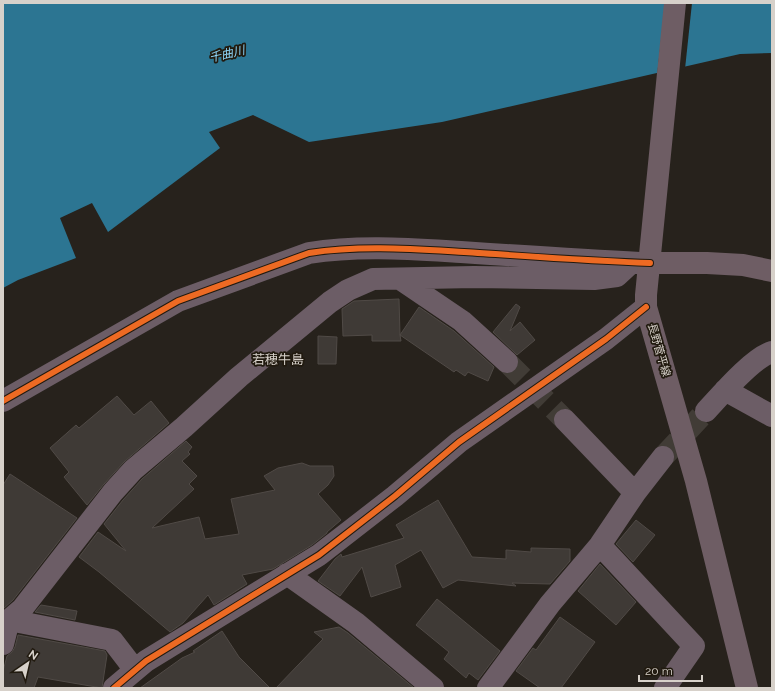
<svg xmlns="http://www.w3.org/2000/svg" width="775" height="691" viewBox="0 0 775 691" font-family="Raleway,'Noto Sans JP',sans-serif">
	<rect width="100%" height="100%" fill="#27221c"/>
	<path fill="#2c7592" d="M 3,3 L 772,3 L 772,53 L 740,54 L 442,122 L 309,142 L 253,115 L 209,132 L 220,148 L 108,232 L 92,203 L 60,218 L 76,258 L 18,280 L 3,288 Z"/>
	<path fill="#27221c" d="M 665,3 L 692,3 L 685,69 L 657,76 Z"/>
	<path fill="#3f3a36" stroke="#504a46" d="M 399,299 L 400,335 L 419,307 L 454,331 L 494,367 L 488,381 L 468,372 L 465,376 L 456,370 L 454,372 L 400,335 L 401,341 L 372,341 L 372,335 L 343,336 L 342,309 L 354,301 Z
		M 516,304 L 520,307 L 510,331 L 520,322 L 535,340 L 517,355 L 493,332 Z
		M 318,336 L 337,337 L 336,364 L 318,364 Z
		M 117,396 L 134,415 L 151,401 L 169,423 L 124,462 L 104,484 L 87,505 L 64,477 L 69,472 L 50,448 L 76,425 L 79,428 Z
		M 186,441 L 192,447 L 188,452 L 190,454 L 182,461 L 197,476 L 189,484 L 194,489 L 152,528 L 199,517 L 205,539 L 239,534 L 231,499 L 275,490 L 264,476 L 278,468 L 302,463 L 310,466 L 333,466 L 334,476 L 328,485 L 318,494 L 341,520 L 327,532 L 327,533 L 312,545 L 273,569 L 242,575 L 247,584 L 214,605 L 208,595 L 183,623 L 170,632 L 99,572 L 79,557 L 98,532 L 126,551 L 104,524 L 123,500 L 142,479 Z
		M 10,474 L 77,518 L 13,600 L 3,609 L 3,485 Z
		M 438,500 L 472,557 L 506,559 L 506,550 L 531,552 L 531,548 L 570,549 L 570,561 L 550,584 L 512,583 L 516,586 L 458,580 L 443,588 L 421,550 L 395,565 L 401,587 L 371,597 L 362,567 L 340,596 L 318,581 L 335,559 L 341,554 L 342,557 L 404,538 L 396,525 Z
		M 636,520 L 655,535 L 633,562 L 616,544 Z
		M 600,564 L 636,602 L 616,625 L 578,591 Z
		M 437,599 L 500,651 L 478,680 L 469,673 L 466,678 L 444,659 L 449,652 L 416,625 Z
		M 41,605 L 77,611 L 75,620 L 35,612 Z
		M 560,617 L 595,642 L 561,688 L 540,688 L 516,671 L 533,648 L 536,650 Z
		M 339,627 L 348,633 L 414,688 L 276,688 L 323,639 L 314,632 Z
		M 222,631 L 239,657 L 270,688 L 140,688 L 182,658 L 195,652 L 193,651 Z
		M 18,635 L 105,651 L 107,655 L 102,688 L 38,677 L 34,688 L 3,688 L 3,671 L 7,656 L 12,652 L 15,647 Z"/>
	<g fill="none" stroke-linecap="round" stroke-linejoin="round">
		<path stroke="#413c36" stroke-width="22" stroke-dasharray="22 11" stroke-linecap="butt" d="M 507,362 L 565,420
			M 663,457 L 706,411"/>
		<path stroke="#6c5d66" stroke-width="22" d="M 400,279 L 462,321 L 507,362
			M 725,390 L 772,416
			M 3,401 L 178,301 L 309,253 C 359,245 410,249 461,252 C 521,256 581,260 640,263
			M 706,411 C 720,396 753,357 772,352
			M 565,420 L 635,493
			M 600,545 L 694,646 L 665,688
			M 287,574 L 356,623 L 433,688
			M 3,625 L 22,609 L 113,492 L 133,470 L 184,427 L 239,377 L 330,302 L 348,290 L 373,279 L 474,277 L 594,279 L 617,276 L 631,263
			M 3,644 L 9,620 L 112,640 L 135,670
			M 114,688 L 146,661 L 319,555 L 395,496 L 459,442 L 606,339 L 646,307
			M 488,688 L 550,604 L 600,545 L 635,493 L 663,457"/>
		<path stroke="#6e5d64" stroke-width="22" d="M 675,3 L 646,295 L 646,307 L 696,481 L 747,688
			M 650,263 L 707,263 L 743,265 L 772,271"/>
		<defs>
			<path id="cycleway" d="M 3,401 L 178,301 L 309,253 C 360,245 412,249 464,252 C 526,256 588,261 650,263
				M 114,688 L 146,661 L 319,555 L 395,496 L 459,442 L 606,339 L 646,307"/>
		</defs>
		<use href="#cycleway" stroke="#211a0f" stroke-width="8"/>
		<use href="#cycleway" stroke="#ed6a23" stroke-width="6"/>
	</g>
	<g text-anchor="middle" dominant-baseline="central" stroke-width="3.5" stroke-linejoin="round" paint-order="stroke">
		<g font-size="11" fill="#d7d1ca" stroke="#211a0f">
			<text transform="translate(659 350) rotate(74)">長野菅平線</text>
		</g>
		<g font-size="12" font-style="italic" fill="#8dd5f8" stroke="#211a0f">
			<text transform="translate(227 54) rotate(-13)">千曲川</text>
		</g>
		<g font-size="13" fill="#d7d1ca" stroke="#211a0f">
			<text x="278" y="359">若穂牛島</text>
		</g>
	</g>
	<rect width="775" height="691" fill="none" stroke="#d7d1ca" stroke-width="8"/>
	<g transform="translate(28 663) rotate(34)" stroke="#211a0f" stroke-width="3" paint-order="stroke">
	<path d="M0-3L7 15L0 10L-7 15Z" fill="#d7d1ca"/>
	<text y="-6" font-size="11" font-weight="bold" text-anchor="middle" fill="#d7d1ca">N</text>
	</g>
	<path d="M639 675v6h63v-6" fill="none" stroke="#d7d1ca" stroke-width="2"/>
	<text x="645" y="675" font-size="12" fill="#d7d1ca" stroke="#211a0f" stroke-width="3" paint-order="stroke">20 m</text>
</svg>
